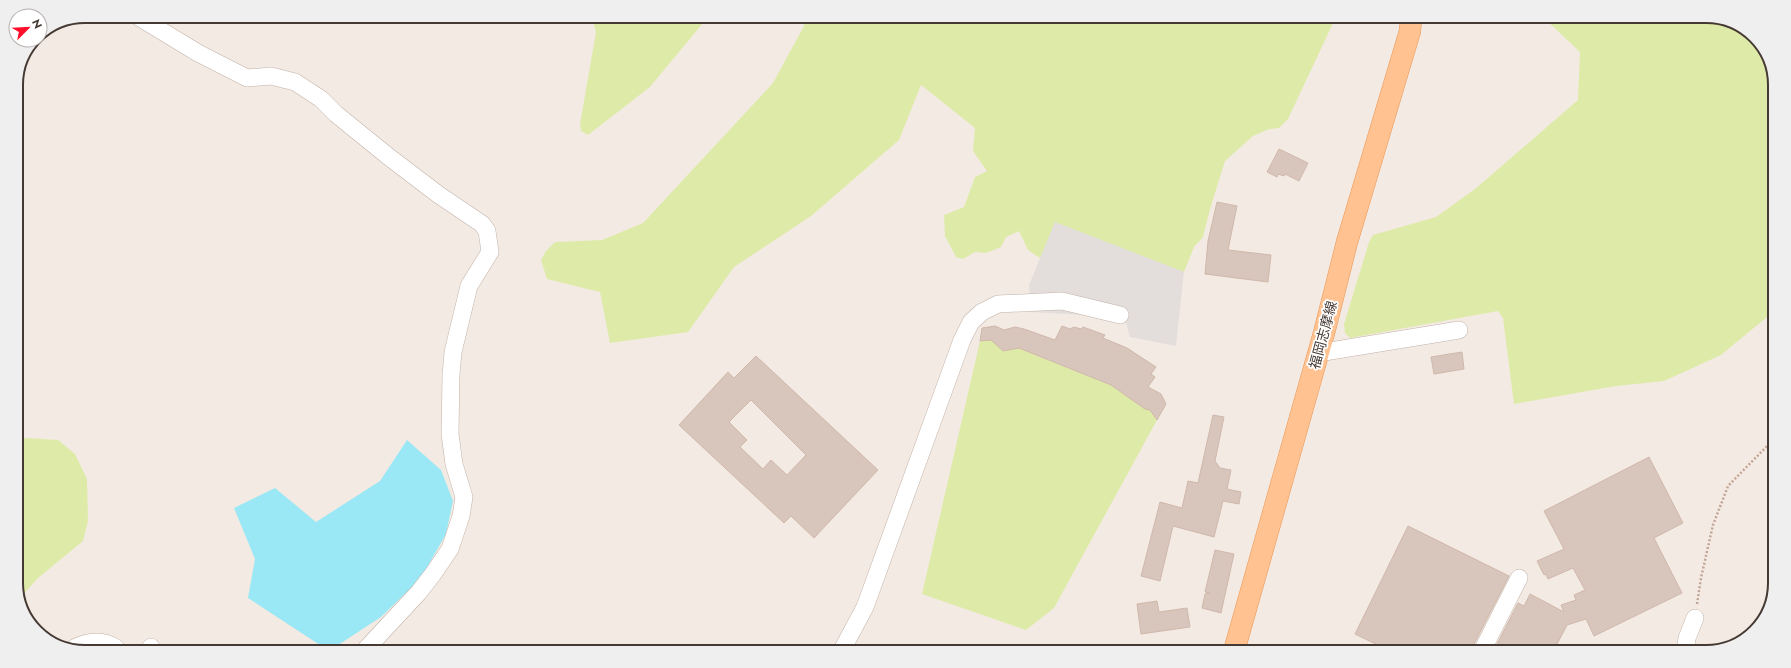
<svg xmlns="http://www.w3.org/2000/svg" width="1791" height="668" viewBox="0 0 1791 668" font-family="Jost,'Noto Sans JP',sans-serif">
	<rect width="100%" height="100%" fill="#f3eae3"/>
	<path fill="#deeba8" d="M 592,17 L 708,17 L 650,87 L 588,135 L 581,131 L 580,124 L 596,32 Z
		M 803,18 L 1335,19 L 1288,119 L 1279,128 L 1269,129 L 1253,136 L 1225,161 L 1210,209 L 1203,237 L 1194,247 L 1184,272 L 1056,223 L 1040,258 L 1028,250 L 1019,231 L 1006,237 L 1001,247 L 986,253 L 975,252 L 963,259 L 956,257 L 945,236 L 944,215 L 964,207 L 975,177 L 987,171 L 973,151 L 975,128 L 921,85 L 899,140 L 811,216 L 734,267 L 688,332 L 610,343 L 600,292 L 547,279 L 541,260 L 546,251 L 555,242 L 602,240 L 643,223 L 773,83 L 804,26 Z
		M 1545,19 L 1728,20 L 1761,43 L 1775,80 L 1773,312 L 1721,355 L 1664,381 L 1616,386 L 1514,404 L 1503,318 L 1498,311 L 1350,338 L 1345,333 L 1344,324 L 1369,242 L 1373,235 L 1436,217 L 1475,189 L 1578,100 L 1580,52 Z
		M 991,340 L 1019,348 L 1111,385 L 1145,409 L 1150,410 L 1157,420 L 1054,608 L 1026,630 L 922,594 L 980,341 Z
		M 25,438 L 58,440 L 75,454 L 87,479 L 88,521 L 83,541 L 38,578 L 20,598 L 16,588 L 16,443 Z"/>
	<path fill="#e3dedc" d="M 1055,222 L 1184,272 L 1176,346 L 1130,337 L 1126,323 L 1102,316 L 1031,312 L 1029,285 Z"/>
	<path fill="#9ae8f5" d="M 407,440 L 441,470 L 453,501 L 446,534 L 421,578 L 381,617 L 332,649 L 326,649 L 248,598 L 255,559 L 234,508 L 275,488 L 316,522 L 380,481 Z"/>
	<path fill="#d8c5bb" stroke="#d0b8ab" fill-rule="evenodd" d="M 1279,149 L 1308,163 L 1299,181 L 1285,174 L 1284,176 L 1278,174 L 1277,177 L 1267,172 Z
		M 1217,202 L 1237,206 L 1228,250 L 1271,255 L 1268,282 L 1205,274 L 1208,241 Z
		M 995,326 L 1004,330 L 1015,327 L 1024,329 L 1055,340 L 1062,326 L 1070,329 L 1074,327 L 1081,329 L 1083,327 L 1105,335 L 1103,338 L 1127,348 L 1156,367 L 1151,374 L 1155,377 L 1148,387 L 1161,394 L 1166,404 L 1157,420 L 1150,410 L 1145,409 L 1111,385 L 1019,348 L 1003,351 L 991,340 L 980,341 L 982,328 Z
		M 1462,352 L 1464,369 L 1434,374 L 1431,357 Z
		M 756,356 L 878,470 L 814,538 L 791,516 L 784,523 L 679,425 L 728,372 L 734,378 ZM 751,400 L 806,455 L 787,475 L 771,460 L 763,469 L 740,447 L 747,440 L 729,422 Z
		M 1213,415 L 1224,417 L 1215,461 L 1220,468 L 1231,470 L 1227,489 L 1241,492 L 1239,504 L 1223,501 L 1214,537 L 1173,526 L 1160,581 L 1141,576 L 1160,502 L 1182,508 L 1188,481 L 1198,483 Z
		M 1649,457 L 1683,523 L 1654,538 L 1682,593 L 1594,636 L 1586,619 L 1567,625 L 1553,652 L 1493,652 L 1518,603 L 1524,606 L 1530,594 L 1564,612 L 1561,605 L 1576,600 L 1574,595 L 1585,590 L 1573,568 L 1548,579 L 1546,574 L 1544,575 L 1537,561 L 1564,549 L 1544,511 Z
		M 1408,526 L 1509,576 L 1473,646 L 1472,651 L 1390,651 L 1355,634 Z
		M 1215,550 L 1234,554 L 1221,613 L 1202,608 L 1205,594 L 1210,593 L 1205,592 Z
		M 1157,601 L 1159,612 L 1187,608 L 1190,627 L 1141,634 L 1137,604 Z"/>
	<g fill="none" stroke-linecap="round" stroke-linejoin="round">
		<defs>
			<path id="minor" d="M 137,16 L 198,53 L 247,78 L 271,76 L 295,82 L 321,99 L 336,114 L 389,157 L 439,195 L 482,224 L 487,231 L 490,252 L 469,286 L 453,352 L 451,375 L 450,434 L 454,464 L 464,497 L 461,516 L 450,549 L 433,574 L 419,592 L 366,649
				M 1318,353 L 1459,330
				M 74,648 C 88,641 102,639 116,648
				M 150,648 L 151,647
				M 842,650 L 865,607 L 962,340 L 971,322 L 982,312 L 998,304 L 1062,301 L 1120,315
				M 1482,651 L 1519,578
				M 1685,652 L 1687,638 L 1695,618"/>
			<path id="major" d="M 1234,651 L 1324,333 L 1347,242 L 1410,31 L 1411,19"/>
		</defs>
		<use href="#minor" stroke="#c2b2a8" stroke-width="18"/>
		<use href="#major" stroke="#eb9858" stroke-width="22"/>
		<path stroke="#c2a695" stroke-width="2.5" stroke-dasharray="2 2" stroke-linecap="butt" d="M 1697,604 L 1701,578 L 1713,525 L 1728,486 L 1772,441"/>
		<use href="#minor" stroke="#fff" stroke-width="17"/>
		<use href="#major" stroke="#ffc290" stroke-width="21"/>
	</g>
	<g text-anchor="middle" dominant-baseline="central" stroke-width="3.5" stroke-linejoin="round" paint-order="stroke">
		<g font-size="14" fill="#453933" stroke="#fff">
			<text transform="translate(1323 335) rotate(-75)">福岡志摩線</text>
		</g>
	</g>
	<path d="M0 0H1791V668H0ZM85 23H1706A62 62 0 0 1 1768 85V583A62 62 0 0 1 1706 645H85A62 62 0 0 1 23 583V85A62 62 0 0 1 85 23Z" fill="#f0efef" fill-rule="evenodd"/>
	<path fill="none" stroke="#453933" stroke-width="2" d="M85 23H1706A62 62 0 0 1 1768 85V583A62 62 0 0 1 1706 645H85A62 62 0 0 1 23 583V85A62 62 0 0 1 85 23Z"/>
	<g transform="translate(28 28) rotate(66)"><circle r="19" fill="#ffffff" stroke="#b5b0ad"/>
	<path d="M0-3L7 15L0 10L-7 15Z" fill="#ff0e2a"/>
	<text y="-6" font-size="11" font-weight="bold" text-anchor="middle" fill="#453933">N</text>
	</g>
</svg>
